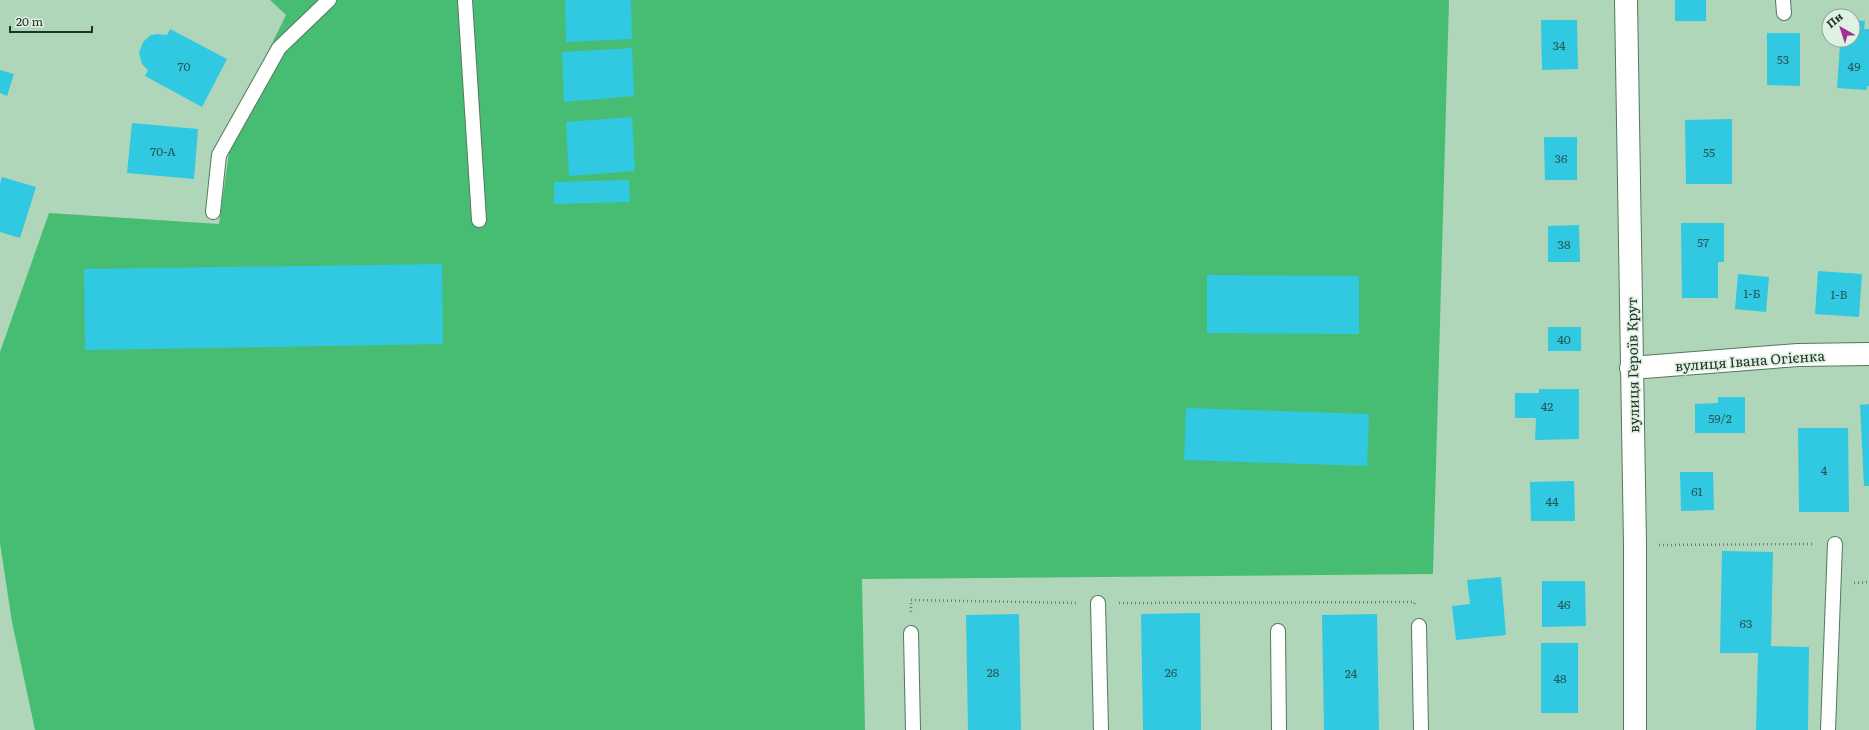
<svg xmlns="http://www.w3.org/2000/svg" width="1869" height="730" viewBox="0 0 1869 730" font-family="Literata,serif">
	<rect width="100%" height="100%" fill="#afd6b9"/>
	<path fill="#47bd73" d="M 270,0 L 1449,0 L 1433,574 L 862,579 L 865,730 L 35,730 L 12,622 L 0,543 L 0,352 L 49,213 L 219,224 L 233,123 L 286,15 Z"/>
	<path fill="#31c8e2" d="M 565,0 L 631,0 L 632,39 L 566,42 Z
		M 1675,0 L 1706,0 L 1706,21 L 1675,21 Z
		M 1541,20 L 1577,20 L 1578,69 L 1542,70 Z
		M 1853,20 L 1865,21 L 1864,29 L 1869,29 L 1869,86 L 1867,86 L 1867,90 L 1837,88 L 1840,45 L 1849,46 L 1849,40 L 1853,40 Z
		M 170,29 L 227,59 L 202,107 L 145,76 L 148,70 L 142,64 L 139,53 L 143,42 L 151,35 L 157,34 L 167,35 Z
		M 1767,33 L 1800,33 L 1800,86 L 1767,85 Z
		M 632,48 L 634,96 L 564,102 L 562,52 Z
		M 0,70 L 14,74 L 7,96 L 0,93 Z
		M 632,117 L 635,171 L 569,176 L 566,122 Z
		M 1732,119 L 1732,184 L 1686,184 L 1685,120 Z
		M 132,123 L 198,129 L 194,179 L 127,173 Z
		M 1544,137 L 1577,137 L 1577,180 L 1545,180 Z
		M 2,177 L 36,187 L 20,238 L 0,232 L 0,183 Z
		M 629,180 L 630,202 L 554,204 L 554,182 Z
		M 1681,223 L 1724,223 L 1724,262 L 1718,262 L 1718,298 L 1682,298 Z
		M 1579,225 L 1580,262 L 1548,262 L 1548,226 Z
		M 442,264 L 443,344 L 85,350 L 84,269 Z
		M 1818,271 L 1862,274 L 1859,317 L 1815,314 Z
		M 1738,274 L 1769,277 L 1766,312 L 1735,309 Z
		M 1207,275 L 1359,276 L 1359,334 L 1207,333 Z
		M 1548,327 L 1581,327 L 1581,351 L 1548,351 Z
		M 1539,389 L 1579,389 L 1579,439 L 1535,440 L 1536,418 L 1515,418 L 1515,393 L 1539,393 Z
		M 1718,397 L 1745,397 L 1745,433 L 1695,433 L 1695,404 L 1718,403 Z
		M 1869,404 L 1869,486 L 1864,486 L 1860,405 Z
		M 1186,408 L 1369,414 L 1367,466 L 1184,460 Z
		M 1798,428 L 1848,428 L 1849,512 L 1799,512 Z
		M 1680,472 L 1713,472 L 1714,510 L 1681,511 Z
		M 1574,481 L 1575,521 L 1531,521 L 1530,482 Z
		M 1722,551 L 1773,552 L 1771,646 L 1809,647 L 1808,730 L 1756,730 L 1758,653 L 1720,653 Z
		M 1501,577 L 1506,635 L 1456,640 L 1452,606 L 1470,604 L 1467,580 Z
		M 1542,581 L 1585,581 L 1586,626 L 1542,627 Z
		M 1200,613 L 1201,730 L 1143,730 L 1141,614 Z
		M 1019,614 L 1021,730 L 968,730 L 966,615 Z
		M 1377,614 L 1379,730 L 1324,730 L 1322,615 Z
		M 1541,643 L 1578,643 L 1578,713 L 1541,713 Z"/>
	<g fill="none" stroke-linecap="round" stroke-linejoin="round">
		<defs>
			<path id="lane" d="M 465,0 L 479,220
				M 1783,0 L 1784,13
				M 213,212 L 219,155 L 279,48 L 329,0
				M 1098,603 L 1101,730
				M 1419,626 L 1421,730
				M 1278,631 L 1279,730
				M 911,633 L 913,730
				M 1828,730 L 1835,544"/>
			<path id="street" d="M 1631,368 L 1798,355 L 1869,354"/>
			<path id="secondary" d="M 1626,0 L 1635,545 L 1635,730"/>
		</defs>
		<use href="#lane" stroke="#54785e" stroke-width="16"/>
		<use href="#street" stroke="#54785e" stroke-width="24"/>
		<use href="#secondary" stroke="#54785e" stroke-width="24"/>
		<path stroke="#65806c" stroke-width="2.5" stroke-dasharray="1 3" stroke-linecap="butt" d="M 1659,545 L 1814,544
			M 1854,583 L 1869,582
			M 1119,603 L 1414,602 L 1415,606
			M 911,612 L 911,600 L 1078,603"/>
		<use href="#lane" stroke="#fff" stroke-width="14"/>
		<use href="#street" stroke="#fff" stroke-width="22"/>
		<use href="#secondary" stroke="#fff" stroke-width="22"/>
	</g>
	<g text-anchor="middle" dominant-baseline="central" stroke-width="3.5" stroke-linejoin="round" paint-order="stroke">
		<g font-size="12" fill="#265856">
			<text x="1559" y="45">34</text>
			<text x="1783" y="59">53</text>
			<text x="184" y="66">70</text>
			<text x="1854" y="66">49</text>
			<text x="163" y="151">70-А</text>
			<text x="1709" y="152">55</text>
			<text x="1561" y="158">36</text>
			<text x="1703" y="242">57</text>
			<text x="1564" y="244">38</text>
			<text x="1752" y="293">1-Б</text>
			<text x="1839" y="294">1-В</text>
			<text x="1564" y="339">40</text>
			<text x="1547" y="406">42</text>
			<text x="1720" y="418">59/2</text>
			<text x="1824" y="470">4</text>
			<text x="1697" y="491">61</text>
			<text x="1552" y="501">44</text>
			<text x="1564" y="604">46</text>
			<text x="1746" y="623">63</text>
			<text x="993" y="672">28</text>
			<text x="1171" y="672">26</text>
			<text x="1351" y="673">24</text>
			<text x="1560" y="678">48</text>
		</g>
		<g font-size="14" fill="#233227" stroke="#def1e2">
			<text transform="translate(1750 360) rotate(-4)">вулиця Івана Огієнка</text>
			<text transform="translate(1632 365) rotate(-91)">вулиця Героїв Крут</text>
		</g>
	</g>
	<g transform="translate(1841 28) rotate(321)"><circle r="19" fill="#def1e2" stroke="#93a597"/>
	<path d="M0-3L7 15L0 10L-7 15Z" fill="#9e3292"/>
	<text y="-6" font-size="11" font-weight="bold" text-anchor="middle" fill="#233227">Пн</text>
	</g>
	<path d="M10 26v6h82v-6" fill="none" stroke="#233227" stroke-width="2"/>
	<text x="16" y="26" font-size="12" fill="#233227" stroke="#def1e2" stroke-width="3" paint-order="stroke">20 m</text>
</svg>
